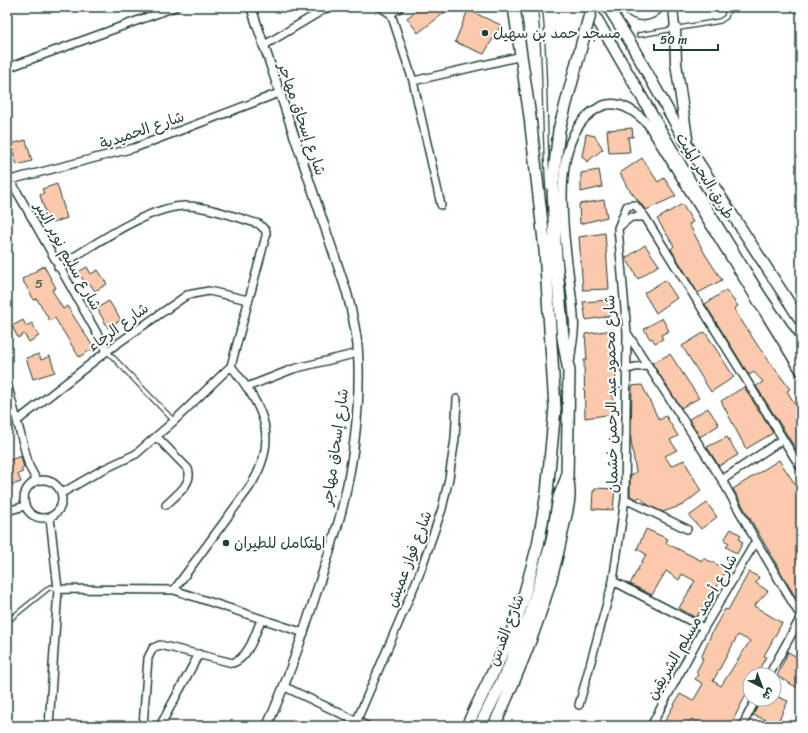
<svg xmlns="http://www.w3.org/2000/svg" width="808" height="733" viewBox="0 0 808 733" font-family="Sriracha,'Playpen Sans Arabic',sans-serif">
	<rect width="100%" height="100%" fill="#fff"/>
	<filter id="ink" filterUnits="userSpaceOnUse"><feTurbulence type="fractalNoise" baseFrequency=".025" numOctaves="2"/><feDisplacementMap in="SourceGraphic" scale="8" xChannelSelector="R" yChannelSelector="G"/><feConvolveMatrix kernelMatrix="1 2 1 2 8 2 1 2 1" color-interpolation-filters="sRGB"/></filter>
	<g filter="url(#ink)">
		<path fill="#fbc9ab" stroke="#1f3d34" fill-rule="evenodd" d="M 421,7 L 452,7 L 418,33 L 407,18 Z
			M 468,10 L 501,25 L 484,54 L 455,42 Z
			M 632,128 L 633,137 L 628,137 L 630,152 L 609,153 L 607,130 Z
			M 586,134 L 595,136 L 603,149 L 587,162 L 582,156 Z
			M 26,140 L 32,161 L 17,165 L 11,144 Z
			M 642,158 L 658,182 L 664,178 L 676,196 L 646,210 L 627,187 L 620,173 Z
			M 599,170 L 602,187 L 581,192 L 581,173 Z
			M 57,184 L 67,218 L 52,223 L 49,217 L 47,218 L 40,195 L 44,193 L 42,189 Z
			M 604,200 L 607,217 L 580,224 L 579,204 Z
			M 682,204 L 693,222 L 689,224 L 705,254 L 722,280 L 698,293 L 671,249 L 674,246 L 657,219 Z
			M 605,233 L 609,289 L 583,290 L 579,237 Z
			M 645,245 L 659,265 L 638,279 L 626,258 Z
			M 44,266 L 56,288 L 52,290 L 63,309 L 67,306 L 94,348 L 79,357 L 55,318 L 50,321 L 37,299 L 34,300 L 22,279 Z
			M 87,267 L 91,274 L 98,270 L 107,284 L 95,291 L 90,284 L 87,286 L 78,272 Z
			M 665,280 L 677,298 L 656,313 L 644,293 Z
			M 726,290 L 738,306 L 734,309 L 758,346 L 790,389 L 787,391 L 801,414 L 801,457 L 756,386 L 763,382 L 754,372 L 749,375 L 705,304 Z
			M 608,300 L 610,316 L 586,320 L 583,302 Z
			M 109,301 L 121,320 L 108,328 L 97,308 Z
			M 662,318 L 669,331 L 661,335 L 663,339 L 655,343 L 652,338 L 650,339 L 644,329 Z
			M 23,320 L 26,326 L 32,323 L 39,336 L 29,342 L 24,334 L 18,338 L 12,326 Z
			M 613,330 L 612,357 L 615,356 L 616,384 L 613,384 L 613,414 L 585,418 L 584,360 L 587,360 L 585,334 Z
			M 705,332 L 734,377 L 711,392 L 682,346 Z
			M 39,354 L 41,360 L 50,356 L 55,372 L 33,379 L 26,358 Z
			M 670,354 L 699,398 L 681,408 L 652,363 Z
			M 642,385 L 659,420 L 666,416 L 678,436 L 670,440 L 677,450 L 665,456 L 671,466 L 684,460 L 701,491 L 683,505 L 663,512 L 648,505 L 640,497 L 636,499 L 630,496 L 630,476 L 636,472 L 631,441 L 632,386 Z
			M 744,387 L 773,433 L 746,449 L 721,401 Z
			M 708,408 L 719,425 L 700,437 L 689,419 Z
			M 727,437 L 738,455 L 719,466 L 707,447 Z
			M 21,456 L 24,468 L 21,469 L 23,472 L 18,474 L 21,482 L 12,485 L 7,470 L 7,461 Z
			M 779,460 L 801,493 L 801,607 L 733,489 Z
			M 595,488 L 615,489 L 613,510 L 592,509 L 593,491 L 595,491 Z
			M 707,503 L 717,517 L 701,529 L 689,516 Z
			M 646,529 L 668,539 L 666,543 L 702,561 L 703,558 L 727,569 L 714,592 L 712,591 L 696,618 L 679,608 L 695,581 L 682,574 L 679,580 L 666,571 L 652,595 L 630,584 L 646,554 L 637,549 Z
			M 731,529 L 741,535 L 739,540 L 743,542 L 737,554 L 726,547 L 729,543 L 724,540 Z
			M 749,572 L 759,577 L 756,583 L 768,591 L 754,606 L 782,623 L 764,656 L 766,657 L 756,675 L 750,675 L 750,687 L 730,726 L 706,726 L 691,719 L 687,726 L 662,726 L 680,694 L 693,701 L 703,684 L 695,679 L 698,674 L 696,672 L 703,659 L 701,658 L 713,630 L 725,609 L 728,610 ZM 738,635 L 750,641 L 721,686 L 713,681 Z
			M 788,652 L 801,659 L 801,690 L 777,676 Z
			M 774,695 L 788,701 L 777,724 L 753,715 L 761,699 L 774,699 Z"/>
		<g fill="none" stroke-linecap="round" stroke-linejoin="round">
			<defs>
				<path id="service" d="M 540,7 C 546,67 544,127 548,187
					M 639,35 L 720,21 L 726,17 L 729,7
					M 107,351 L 174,421
					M 8,621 L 50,587 L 57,589"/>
				<path id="minor" d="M 380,7 L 391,14 L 413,81 L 441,205
					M 391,14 L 400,7
					M 263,46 L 328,7
					M 7,68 L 175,7
					M 413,81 L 522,56
					M 7,174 L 107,351
					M 10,180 L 134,148 L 279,93
					M 619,227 L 631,217 L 645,217
					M 58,267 C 91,247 149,205 187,206 C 207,206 239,218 259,224 L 266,231 L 266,236 L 231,366 L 174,421 L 136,454 L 100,471 L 62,493
					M 627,333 L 722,480 L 756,541 L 801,617
					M 625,370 L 635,367 L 648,366
					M 7,383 L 29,466 L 37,481
					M 247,387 L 293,369 L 358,353
					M 17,421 L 107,351 L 187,295 L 209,291 L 248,300
					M 157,437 L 188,469 C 194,483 175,496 166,505
					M24 499a19 19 0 1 1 38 0a19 19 0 1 1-38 0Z
					M 722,480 L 783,439
					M 625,499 L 687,529
					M 7,511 L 25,506
					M 613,581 L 704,628
					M 58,589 L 174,590 L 304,633
					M 174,590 L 249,488 C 281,439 264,408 231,366
					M 769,675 L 801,617
					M 285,687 L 367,726
					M 579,705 L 613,581 L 625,499 L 627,333 L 618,228 L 627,206 L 635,205 L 645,217 L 801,468
					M 357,720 L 419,575 L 442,509 L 449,478 L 455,439 L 457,399
					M 49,726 L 58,589 L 50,518
					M 143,726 L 148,658 L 153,648 L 160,645 L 233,663 C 249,657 255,634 261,620
					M 160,726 L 199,654
					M 651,726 L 704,628 L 756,541
					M 742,726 L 756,699"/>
				<path id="tertiary" d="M 251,7 L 347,293 C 352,313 357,332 358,352 C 361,405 353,470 339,520 C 333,542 326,563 319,584 C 304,633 288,680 267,726
					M 673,7 L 675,28
					M 570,360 C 571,348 574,336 574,324 C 572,267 537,138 600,107 C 618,98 636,112 648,124 L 801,372"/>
				<path id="primary" d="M 590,7 L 694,188 L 760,295 L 801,355
					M 608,7 L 630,42 L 688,146 L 801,321
					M 626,7 C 637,17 648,18 659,7
					M 675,28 L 676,63 L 687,138"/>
				<path id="trunk" d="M 467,726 L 510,637 L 522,603 L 538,545 L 547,493 L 555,408 L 545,250 L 530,117 L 514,7
					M 480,726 L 508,669 L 530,615 L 552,541 L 559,497 L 567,477 L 569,371 L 563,338 L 555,245 L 553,183 L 559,130 L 585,32
					M 494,726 C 523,662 550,597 563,528 C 567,510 572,495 567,477"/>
			</defs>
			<use href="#service" stroke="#1f3d34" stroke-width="6"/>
			<use href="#minor" stroke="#1f3d34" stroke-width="10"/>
			<use href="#tertiary" stroke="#1f3d34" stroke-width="11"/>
			<use href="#primary" stroke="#1f3d34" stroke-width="13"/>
			<use href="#trunk" stroke="#1f3d34" stroke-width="14"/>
			<use href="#service" stroke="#fff" stroke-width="3.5"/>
			<use href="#minor" stroke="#fff" stroke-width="7"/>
			<use href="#tertiary" stroke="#fff" stroke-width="8"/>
			<use href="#primary" stroke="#fff" stroke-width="10"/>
			<use href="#trunk" stroke="#fff" stroke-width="11"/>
			<defs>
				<path id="trunk-bridge" d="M 585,32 L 592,7"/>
			</defs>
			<use href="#trunk-bridge" stroke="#1f3d34" stroke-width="14" stroke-linecap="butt"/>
			<use href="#trunk-bridge" stroke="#fff" stroke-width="11"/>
		</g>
	</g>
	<g fill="#1f3d34" stroke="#fff" stroke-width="1.5">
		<circle cx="485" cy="33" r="4"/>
		<circle cx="226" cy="543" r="4"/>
	</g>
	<g text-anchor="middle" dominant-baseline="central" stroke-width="4" stroke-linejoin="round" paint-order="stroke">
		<g font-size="13" fill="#566052">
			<text x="39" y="283">5</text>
		</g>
		<g font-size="15" fill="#1f3d34" stroke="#fff" text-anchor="start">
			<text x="493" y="33">مسجد حمد بن سهيل</text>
			<text x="234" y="543">المتكامل للطيران</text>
		</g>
		<g font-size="15" fill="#1f3d34" stroke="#fff">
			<text transform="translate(302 119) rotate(71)">شارع إسحاق مهاجر</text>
			<text transform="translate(142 130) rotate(-19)">شارع الحميدية</text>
			<text transform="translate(705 176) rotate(59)">طريق البحر الميت</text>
			<text transform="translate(68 256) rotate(61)">شارع سليم نوير النبر</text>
			<text transform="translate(118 327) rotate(-36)">شارع الرجاء</text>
			<text transform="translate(611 394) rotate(-91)">شارع محمود عبد الرحمن خشمان</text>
			<text transform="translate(335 447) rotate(-82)">شارع إسحاق مهاجر</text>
			<text transform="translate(409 559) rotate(-69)">شارع فواز عميش</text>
			<text transform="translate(692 627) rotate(-60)">شارع أحمد مسلم الشريقين</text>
			<text transform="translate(506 630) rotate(-69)">شارع القدس</text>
		</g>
	</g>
	<rect width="808" height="733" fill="none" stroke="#fff" stroke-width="24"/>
	<rect x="12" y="12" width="784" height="709" fill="none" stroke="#1f3d34" stroke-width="1.5" filter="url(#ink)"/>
	<g transform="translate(762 687) rotate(138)"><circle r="19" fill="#ffffff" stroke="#a5b1ae"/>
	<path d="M0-3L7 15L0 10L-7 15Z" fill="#1f3d34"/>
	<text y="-6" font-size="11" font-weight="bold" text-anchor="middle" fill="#1f3d34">ش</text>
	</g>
	<path d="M654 44v6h64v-6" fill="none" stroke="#1f3d34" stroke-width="2"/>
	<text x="660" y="44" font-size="12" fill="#1f3d34" stroke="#ffffff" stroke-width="3" paint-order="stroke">50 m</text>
</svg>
